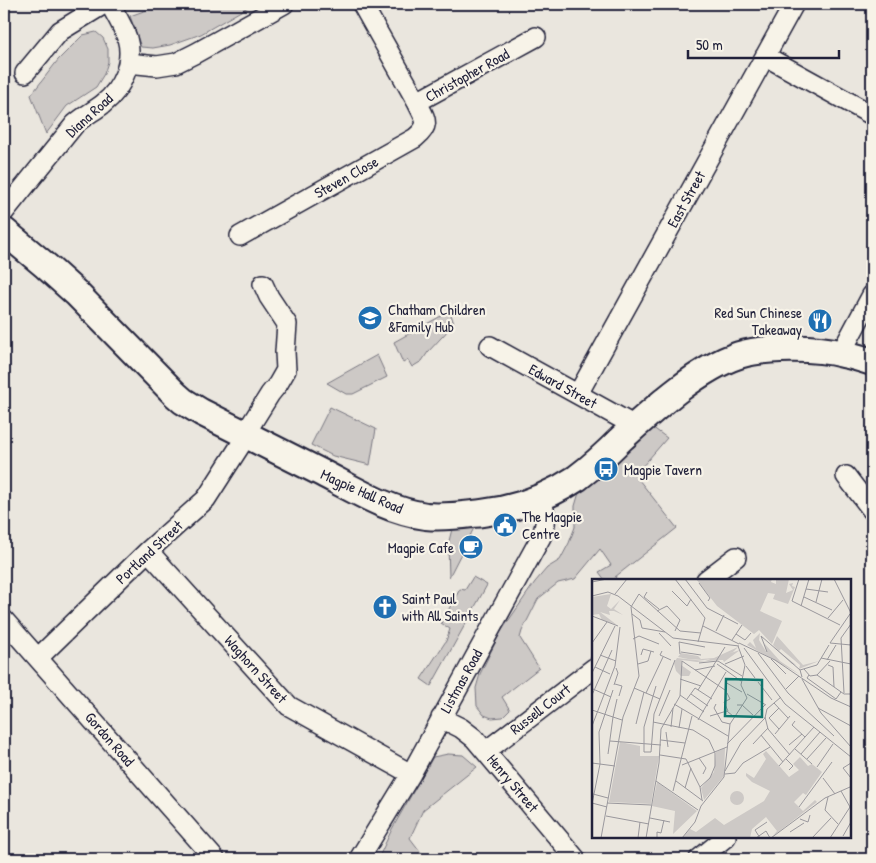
<svg xmlns="http://www.w3.org/2000/svg" width="876" height="863" viewBox="0 0 876 863" font-family="'Patrick Hand',sans-serif">
	<rect width="100%" height="100%" fill="#eae6de"/>
	<filter id="ink" filterUnits="userSpaceOnUse"><feTurbulence type="fractalNoise" baseFrequency=".02" numOctaves="2"/><feDisplacementMap in="SourceGraphic" scale="10" xChannelSelector="R" yChannelSelector="G"/><feConvolveMatrix kernelMatrix="1 2 1 2 8 2 1 2 1" color-interpolation-filters="sRGB"/></filter>
	<g filter="url(#ink)">
		<path fill="#cdc9c6" stroke="#787680" d="M 163,4 L 253,4 L 201,34 L 170,45 L 153,48 L 141,47 L 130,16 Z
			M 96,32 L 103,38 L 108,49 L 108,62 L 104,74 L 96,87 L 67,106 L 46,134 L 31,95 L 58,60 L 83,35 Z
			M 450,311 L 454,324 L 428,352 L 422,361 L 412,367 L 408,360 L 403,363 L 394,342 Z
			M 377,355 L 387,377 L 353,394 L 346,394 L 327,383 Z
			M 330,407 L 376,429 L 370,465 L 333,456 L 311,445 Z
			M 652,427 L 667,438 L 635,475 L 677,528 L 615,577 L 617,580 L 605,580 L 599,572 L 611,565 L 600,549 L 575,579 L 558,583 L 538,599 L 522,631 L 520,638 L 539,668 L 502,697 L 510,710 L 503,717 L 492,718 L 484,715 L 477,706 L 476,688 L 480,674 L 500,633 L 535,582 L 547,568 L 560,560 L 569,543 L 575,527 L 575,506 L 581,486 Z
			M 475,526 L 449,577 L 448,545 L 452,529 Z
			M 473,577 L 487,585 L 431,686 L 421,679 L 446,641 L 450,629 L 441,623 L 460,589 L 465,590 Z
			M 448,754 L 463,755 L 477,767 L 423,810 L 410,838 L 426,859 L 378,859 L 392,829 L 433,757 Z"/>
		<g fill="none" stroke-linecap="round" stroke-linejoin="round">
			<defs>
				<path id="street" d="M 362,4 L 417,102 L 536,37
					M 765,56 L 872,115
					M 128,63 L 157,66 L 176,63 L 196,53 L 284,4
					M 25,73 L 60,31 L 104,4
					M 4,212 L 75,124 C 84,116 94,111 103,104 C 122,89 134,62 127,38 C 123,26 116,15 110,4
					M 240,236 L 415,138 C 432,124 425,119 417,102
					M 490,346 L 635,426
					M 841,353 L 872,295
					M 578,394 L 794,4
					M 846,476 L 872,510
					M 148,551 L 289,706 L 411,774
					M 706,580 L 736,557
					M 4,620 L 215,859
					M 38,658 L 148,551 L 206,499 L 247,435 L 250,426 L 270,394 L 278,384 L 286,370 L 285,352 L 287,324 L 269,297 L 263,284
					M 441,718 L 461,728 L 474,738 L 576,859
					M 486,751 L 594,668
					M 359,859 L 411,774 L 541,537 C 548,521 546,514 540,497
					M 699,859 L 726,837"/>
				<path id="secondary" d="M 4,231 L 46,266 L 76,293 L 175,394 L 183,401 L 201,412 C 241,432 282,453 322,473 C 355,490 388,511 426,516 C 445,518 464,515 482,513 C 516,509 548,497 577,478 C 593,466 608,452 622,438 C 654,409 697,369 739,355 C 764,347 817,347 843,354 C 853,356 863,359 872,362"/>
			</defs>
			<use href="#street" stroke="#22223b" stroke-width="22"/>
			<use href="#secondary" stroke="#22223b" stroke-width="30"/>
			<use href="#street" stroke="#f7f3e8" stroke-width="19"/>
			<use href="#secondary" stroke="#f7f3e8" stroke-width="26"/>
		</g>
	</g>
	<defs>
		<symbol id="school-disc" viewBox="-11 -11 22 22"><circle r="9.5" fill="#1f6fb2" stroke="#f7f3e8"/><path d="M0-5L7-2L0 1L-7-2ZM-4 1L0 2.5L4 1V4Q0 6-4 4Z" fill="#fff"/></symbol>
		<symbol id="restaurant-disc" viewBox="-11 -11 22 22"><circle r="9.5" fill="#1f6fb2" stroke="#f7f3e8"/><path d="M-5-6h1v4h1v-4h1v4h1v-4h1v5L-1.5 .5V6h-2V.5L-5-1ZM5-6V6H3V1.5H1.5Q1.5-4 5-6Z" fill="#fff"/></symbol>
		<symbol id="bus-disc" viewBox="-11 -11 22 22"><circle r="9.5" fill="#1f6fb2" stroke="#f7f3e8"/><path d="M-5-6H5V4H4V6H2V4H-2V6H-4V4H-5ZM-3.5-4V0h7V-4ZM-3.5 1.2v1.5H-2V1.2ZM2 1.2v1.5H3.5V1.2Z" fill="#fff"/></symbol>
		<symbol id="civic-disc" viewBox="-11 -11 22 22"><circle r="9.5" fill="#1f6fb2" stroke="#f7f3e8"/><path d="M-.6-6.5H3V-4.5H.6V-3L4-1V1h2V6H-6V1h2V-1L-.6-3ZM-1.2 2.5V6h2.4V2.5Z" fill="#fff"/></symbol>
		<symbol id="cafe-disc" viewBox="-11 -11 22 22"><circle r="9.5" fill="#1f6fb2" stroke="#f7f3e8"/><path d="M-5.5-4.5H6V0H3Q3 3.5 0 3.5H-2.5Q-5.5 3.5-5.5 0ZM3-3.2v2h1.7v-2ZM-6 4.5H4V6H-6Z" fill="#fff"/></symbol>
		<symbol id="church-disc" viewBox="-11 -11 22 22"><circle r="9.5" fill="#1f6fb2" stroke="#f7f3e8"/><path d="M-1.2-6h2.4v3.5h3.3v2.4h-3.3V6h-2.4V-.1h-3.3v-2.4h3.3Z" fill="#fff"/></symbol>
	</defs>
	<g fill-rule="evenodd">
		<use href="#school-disc" x="356" y="304" width="28" height="28"/>
		<use href="#restaurant-disc" x="806" y="307" width="28" height="28"/>
		<use href="#bus-disc" x="592" y="455" width="28" height="28"/>
		<use href="#civic-disc" x="491" y="511" width="28" height="28"/>
		<use href="#cafe-disc" x="457" y="533" width="28" height="28"/>
		<use href="#church-disc" x="371" y="593" width="28" height="28"/>
	</g>
	<g text-anchor="middle" dominant-baseline="central" stroke-width="4.5" stroke-linejoin="round" paint-order="stroke">
		<g font-size="15" fill="#22223b" stroke="#f7f3e8">
			<text transform="translate(467 75) rotate(-29)">Christopher Road</text>
			<text transform="translate(89 115) rotate(-42)">Diana Road</text>
			<text transform="translate(346 177) rotate(-29)">Steven Close</text>
			<text transform="translate(686 199) rotate(-61)">East Street</text>
			<text transform="translate(563 386) rotate(29)">Edward Street</text>
			<text transform="translate(362 491) rotate(24)">Magpie Hall Road</text>
			<text transform="translate(149 552) rotate(-43)">Portland Street</text>
			<text transform="translate(256 669) rotate(48)">Waghorn Street</text>
			<text transform="translate(461 681) rotate(-61)">Listmas Road</text>
			<text transform="translate(540 709) rotate(-38)">Russell Court</text>
			<text transform="translate(110 739) rotate(49)">Gordon Road</text>
			<text transform="translate(513 783) rotate(50)">Henry Street</text>
		</g>
		<g font-size="15" fill="#22223b" stroke="#f7f3e8" text-anchor="start">
			<text x="388" y="309">Chatham Children<tspan x="388" dy="17">&amp;Family Hub</tspan></text>
			<text x="802" y="312" text-anchor="end">Red Sun Chinese<tspan x="802" dy="17">Takeaway</tspan></text>
			<text x="624" y="469">Magpie Tavern</text>
			<text x="522" y="516">The Magpie<tspan x="522" dy="17">Centre</tspan></text>
			<text x="454" y="547" text-anchor="end">Magpie Cafe</text>
			<text x="402" y="598">Saint Paul<tspan x="402" dy="17">with All Saints</tspan></text>
		</g>
	</g>
	<g transform="translate(592 579)">
		<rect width="259" height="259" fill="#eae6de"/>
		<path d="M 104,0 L 180,0 L 179,3 L 184,5 L 184,0 L 197,0 L 194,14 L 201,11 L 197,5 L 201,4 L 200,7 L 203,8 L 196,25 L 181,20 L 183,15 L 176,14 L 168,32 L 190,42 L 180,65 L 167,51 L 162,55 L 125,27 ZM 19,15 L 15,27 L 19,30 L 28,21 L 22,30 L 31,36 L 22,32 L 17,32 L 18,36 L 8,33 L 25,46 L 10,41 L 7,35 L 0,36 L 0,18 ZM 168,54 L 167,61 L 175,74 L 172,64 L 188,82 L 207,95 L 155,66 L 158,63 L 164,69 L 161,61 ZM 185,57 L 211,86 L 227,82 L 207,90 L 208,86 L 189,70 L 187,72 L 204,86 L 200,85 L 188,74 L 181,66 ZM 146,68 L 141,73 L 121,80 L 111,81 L 96,80 L 86,78 L 89,74 L 106,77 L 109,80 L 122,79 ZM 148,71 L 132,83 L 131,81 L 128,81 L 105,83 L 90,81 L 89,86 L 99,93 L 97,97 L 89,97 L 84,92 L 82,84 L 85,79 L 113,82 ZM 28,163 L 48,167 L 48,177 L 67,177 L 59,225 L 17,223 ZM 133,169 L 132,197 L 112,221 L 109,209 L 122,193 L 124,173 ZM 174,172 L 197,198 L 207,191 L 201,185 L 208,178 L 216,187 L 220,185 L 230,193 L 214,216 L 211,214 L 202,223 L 211,232 L 223,221 L 225,223 L 180,258 L 185,252 L 174,238 L 160,250 L 158,259 L 90,259 L 98,250 L 104,253 L 123,239 L 132,246 L 172,222 L 178,212 L 160,203 L 154,197 L 154,194 L 162,199 L 174,180 L 171,175 ZM 65,203 L 105,232 L 81,255 L 83,232 L 60,227 ZM138 219a7 7 0 1 1 14 0a7 7 0 1 1-14 0Z" fill="#cdc9c6"/>
		<path fill="none" stroke="#9a989d" stroke-width="1" d="M 83,0 L 113,39 L 106,63M 93,0 L 115,29 L 146,45M 207,0 L 200,22 L 248,46M 242,0 L 259,34M 0,3 L 15,0M 107,4 L 118,19 L 116,22M 214,10 L 236,13M 80,12 L 95,27 L 99,20M 55,13 L 52,18 L 67,30M 23,15 L 35,0M 0,17 L 16,13 L 26,17 L 81,59 L 147,67M 212,18 L 240,31M 224,23 L 230,0M 209,27 L 217,0M 65,32 L 75,27 L 88,41 L 83,52M 40,35 L 48,41 L 50,49 L 73,53M 258,35 L 238,64 L 259,66M 0,37 L 26,47M 236,39 L 251,21M 111,47 L 147,65M 124,52 L 132,36M 67,54 L 79,67M 144,55 L 153,61 L 159,54M 41,60 L 47,57 L 67,65M 140,61 L 150,46M 0,64 L 15,43M 147,64 L 183,81 L 239,119 L 259,128M 152,69 L 193,125 L 259,178M 70,72 L 68,76 L 79,81M 89,73 L 109,76M 175,73 L 169,57 L 208,91 L 210,98M 166,74 L 196,114 L 242,157M 88,75 L 87,63 L 113,68M 8,76 L 24,82M 49,76 L 51,70 L 62,73M 229,79 L 259,85M 179,80 L 194,95M 235,81 L 244,66M 126,82 L 150,97M 107,84 L 126,82M 46,85 L 56,82 L 59,72M 125,85 L 149,102M 133,85 L 152,77M 236,86 L 241,88 L 242,108M 154,87 L 163,99M 3,88 L 18,95M 212,90 L 218,97 L 225,96 L 238,82M 103,91 L 123,87M 208,91 L 225,86 L 237,66M 0,94 L 23,47M 217,96 L 215,99 L 244,120 L 249,113M 225,96 L 252,115 L 259,115M 88,100 L 109,107M 210,100 L 229,134 L 259,168M 133,103 L 150,113M 166,103 L 180,121M 23,105 L 30,107 L 27,117M 22,106 L 26,94 L 24,89M 64,107 L 52,148 L 52,173 L 59,173 L 62,135 L 83,81M 42,109 L 68,120M 1,110 L 19,118M 194,110 L 207,97M 106,111 L 133,68M 54,114 L 71,78M 135,114 L 138,120 L 132,123 L 136,132M 252,114 L 249,59 L 259,45M 99,115 L 116,127M 155,115 L 174,126M 0,116 L 20,71M 88,116 L 112,133M 95,120 L 103,109 L 120,120M 182,124 L 196,139M 82,125 L 136,157M 124,125 L 122,129 L 130,143 L 138,145M 145,126 L 150,126 L 161,136M 187,129 L 177,139 L 187,150M 226,129 L 259,147M 0,131 L 30,141M 67,137 L 78,111M 118,137 L 135,132 L 142,138M 21,138 L 25,120M 173,138 L 176,150 L 198,176M 106,141 L 134,93M 203,142 L 200,146 L 213,158M 61,143 L 101,151 L 117,161 L 123,174 L 123,187 L 118,199 L 108,208M 44,145 L 52,113M 0,147 L 23,87 L 28,48M 79,148 L 81,129M 87,149 L 90,130M 74,153 L 76,168M 183,155 L 198,137M 169,156 L 191,183M 69,161 L 93,164M 18,162 L 69,166M 135,165 L 173,126M 161,165 L 176,149M 197,166 L 210,155M 203,170 L 220,185M 16,175 L 21,138M 209,175 L 228,153M 68,176 L 94,180 L 108,208 L 110,221M 107,179 L 114,189 L 111,195M 194,180 L 201,187 L 197,191M 215,180 L 234,159M 0,184 L 23,187M 259,184 L 251,189 L 259,199M 90,186 L 135,168M 187,187 L 222,148M 225,188 L 241,165M 133,192 L 149,164 L 173,139 L 175,130 L 189,118M 133,195 L 143,194 L 151,184 L 178,168M 231,199 L 243,215M 64,202 L 106,231M 84,202 L 111,222M 93,209 L 99,189M 81,212 L 100,137M 1,215 L 16,219M 236,218 L 233,231 L 246,245M 0,224 L 15,228M 15,224 L 59,226M 0,225 L 8,185 L 7,153 L 21,111M 207,228 L 240,183M 14,237 L 57,245M 58,239 L 78,243M 208,240 L 216,243 L 218,236M 198,253 L 212,244M 251,257 L 259,243M 9,259 L 31,138 L 47,97 L 39,28 L 47,15 L 88,52 L 109,54M 46,259 L 48,243M 54,259 L 67,184 L 69,150 L 88,117 L 90,82 L 133,111M 65,259 L 65,253 L 69,254 L 72,241M 90,259 L 103,243 L 109,227 L 132,198 L 138,145 L 155,119 L 149,106 L 153,86 L 146,67M 164,259 L 174,252 L 178,259M 168,259 L 163,251 L 175,243M 179,259 L 233,219 L 258,208M 220,259 L 239,239M 238,259 L 258,228 L 249,212"/>
		<path fill="#0f766e" fill-opacity="0.15" stroke="#0f766e" stroke-width="2.5" d="M 134,100 L 170,101 L 170,138 L 133,137 Z"/>
		<rect width="259" height="259" fill="none" stroke="#22223b" stroke-width="2.5"/>
	</g>
	<rect width="876" height="863" fill="none" stroke="#f7f3e8" stroke-width="20"/>
	<rect x="10" y="10" width="856" height="843" fill="none" stroke="#22223b" stroke-width="2" filter="url(#ink)"/>
	<path d="M688 50v8h151v-8" fill="none" stroke="#22223b" stroke-width="2.5"/>
	<text x="696" y="50" font-size="15" fill="#22223b" stroke="#f7f3e8" stroke-width="4" paint-order="stroke">50 m</text>
</svg>
